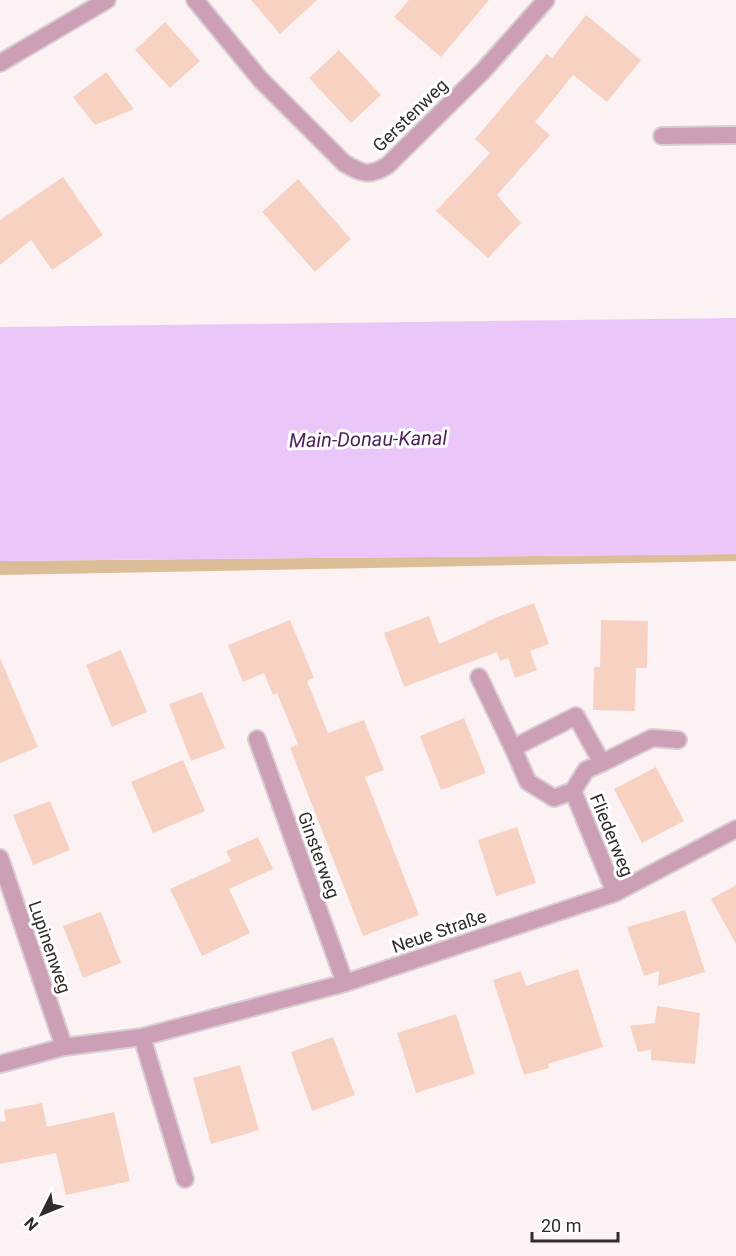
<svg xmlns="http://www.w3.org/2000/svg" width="736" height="1256" viewBox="0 0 736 1256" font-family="Roboto,sans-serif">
	<rect width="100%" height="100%" fill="#fdf2f3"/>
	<path fill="#dbbe98" d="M 736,554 L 736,561 L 0,575 L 0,561 Z"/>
	<path fill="#ebc7f9" d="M 736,318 L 736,554 L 0,561 L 0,327 Z"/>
	<path fill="#f7d2c2" d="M 251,0 L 317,0 L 280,34 Z
		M 409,0 L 489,0 L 441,57 L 394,17 Z
		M 586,15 L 641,60 L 607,102 L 573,75 L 535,122 L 550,135 L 497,195 L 521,223 L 488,258 L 436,211 L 490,153 L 475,139 L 547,54 L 552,58 Z
		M 165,22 L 200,61 L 170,88 L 135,50 Z
		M 339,50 L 381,95 L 351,123 L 309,78 Z
		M 106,72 L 134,109 L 95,125 L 73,97 Z
		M 63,177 L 103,235 L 52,270 L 31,240 L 0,265 L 0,220 Z
		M 298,179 L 351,239 L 315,272 L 262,212 Z
		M 534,603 L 549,644 L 530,651 L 537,670 L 515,678 L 508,658 L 500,661 L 497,652 L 404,687 L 384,633 L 429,616 L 439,644 L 486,623 L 485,622 Z
		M 290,620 L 314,678 L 307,681 L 328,733 L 364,720 L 384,770 L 365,777 L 419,915 L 363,936 L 290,748 L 298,744 L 277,693 L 273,695 L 264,673 L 243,682 L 228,645 Z
		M 601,620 L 648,621 L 647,668 L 636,668 L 635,711 L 593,710 L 594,667 L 600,667 Z
		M 121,650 L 147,712 L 112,727 L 86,665 Z
		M 0,658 L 38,747 L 0,763 Z
		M 202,692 L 225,748 L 191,761 L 169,704 Z
		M 464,718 L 486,773 L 441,790 L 420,736 Z
		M 183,760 L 205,811 L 153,833 L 131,782 Z
		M 656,767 L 684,821 L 642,843 L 614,789 Z
		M 50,801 L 70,850 L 33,865 L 13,815 Z
		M 517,827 L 536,883 L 496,896 L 478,840 Z
		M 258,837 L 273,869 L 229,889 L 250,933 L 202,956 L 170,889 L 231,861 L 226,851 Z
		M 736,885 L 736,944 L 711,899 Z
		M 685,910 L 705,972 L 658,986 L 659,971 L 644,976 L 627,927 Z
		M 101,912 L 121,963 L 83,978 L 63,926 Z
		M 578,969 L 603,1047 L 548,1064 L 549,1068 L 524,1075 L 493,980 L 521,971 L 526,986 Z
		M 657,1006 L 700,1013 L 695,1064 L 651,1060 L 651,1050 L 638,1052 L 630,1026 L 655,1023 Z
		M 456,1014 L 475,1074 L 416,1093 L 397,1033 Z
		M 333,1037 L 355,1095 L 312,1111 L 291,1052 Z
		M 240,1065 L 259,1130 L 211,1144 L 193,1078 Z
		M 42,1103 L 47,1127 L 114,1112 L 130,1181 L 66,1195 L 56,1153 L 0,1164 L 0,1122 L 6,1121 L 4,1110 Z"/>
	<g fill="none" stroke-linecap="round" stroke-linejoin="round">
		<defs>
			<path id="minor" d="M 195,0 L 260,79 L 344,163 C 363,174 369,177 388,165 L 483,71 L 546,0
				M 0,63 L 107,0
				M 662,136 L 736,135
				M 479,677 L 513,748
				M 576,716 L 602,763 L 586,770 L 573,791 L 554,798 L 528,782 L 513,748 Z
				M 257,739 L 345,983
				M 602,763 L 652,738 L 678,740
				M 573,791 L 615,893
				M 0,858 L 64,1047
				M 142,1037 L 185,1179
				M 0,1064 L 64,1047 L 142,1037 L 345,983 L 615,893 L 736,829"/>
		</defs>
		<use href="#minor" stroke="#d8cecf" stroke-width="20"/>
		<use href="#minor" stroke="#cc9fb7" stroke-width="16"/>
	</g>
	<g text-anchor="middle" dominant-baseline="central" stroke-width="6" stroke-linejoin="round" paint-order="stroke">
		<g font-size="18" fill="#322b2b" stroke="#fff">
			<text transform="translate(410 115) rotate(-44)">Gerstenweg</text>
			<text transform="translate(612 835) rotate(68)">Fliederweg</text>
			<text transform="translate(319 855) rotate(70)">Ginsterweg</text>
			<text transform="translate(439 931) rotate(-19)">Neue Straße</text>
			<text transform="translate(50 947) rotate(71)">Lupinenweg</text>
		</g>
		<g font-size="20" font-style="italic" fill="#4f235e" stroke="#fff">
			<text transform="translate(368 439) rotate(-1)">Main-Donau-Kanal</text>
		</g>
	</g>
	<g transform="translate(42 1214) rotate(227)" stroke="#ffffff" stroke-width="4.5" paint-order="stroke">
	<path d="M0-4.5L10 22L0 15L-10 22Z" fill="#322b2b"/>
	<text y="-9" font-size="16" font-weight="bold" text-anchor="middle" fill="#322b2b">N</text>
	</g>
	<path d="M532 1232v9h86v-9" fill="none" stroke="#322b2b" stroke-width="3"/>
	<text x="541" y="1232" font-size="18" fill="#322b2b" stroke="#ffffff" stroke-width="4.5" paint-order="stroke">20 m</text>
</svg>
